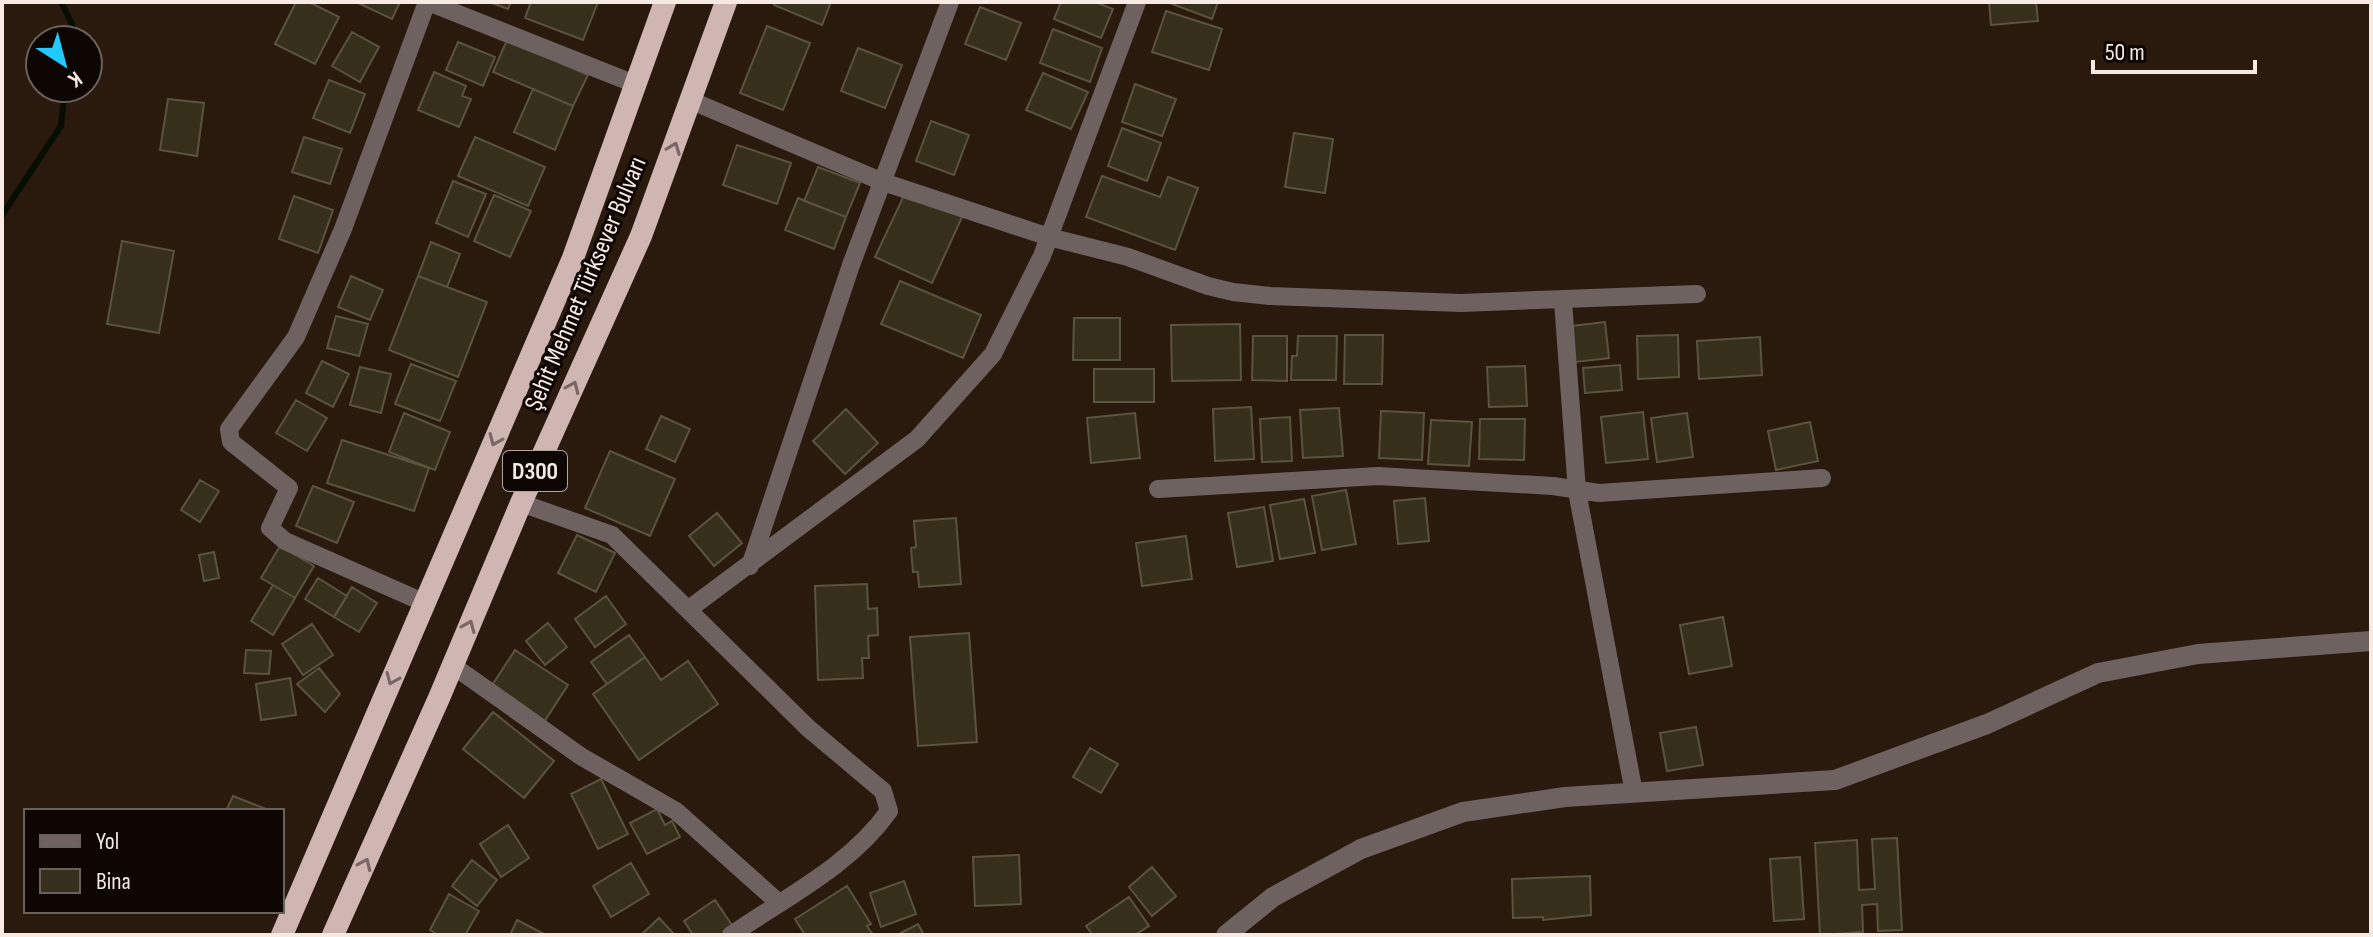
<svg xmlns="http://www.w3.org/2000/svg" width="2373" height="937" viewBox="0 0 2373 937" font-family="'Sofia Sans Condensed',sans-serif">
	<rect width="100%" height="100%" fill="#2a1a0d"/>
	<g fill="none" stroke-linecap="round" stroke-linejoin="round">
		<path stroke="#070d00" stroke-width="6" d="M 61,2 L 72,24 L 70,40
			M 2,215 L 61,126 L 65,88"/>
	</g>
	<path fill="#362f1b" stroke="#5a533e" stroke-width="2" d="M 296,2 L 309,2 L 339,17 L 315,64 L 275,44 Z
		M 356,2 L 400,2 L 392,19 Z
		M 489,2 L 511,2 L 508,9 Z
		M 531,2 L 598,2 L 583,40 L 525,18 Z
		M 775,2 L 831,2 L 822,25 L 774,5 Z
		M 1061,2 L 1095,2 L 1113,9 L 1101,38 L 1054,19 Z
		M 1167,2 L 1218,2 L 1212,19 Z
		M 1989,2 L 2036,2 L 2038,21 L 1991,25 Z
		M 980,7 L 1021,23 L 1006,60 L 965,44 Z
		M 1166,11 L 1222,29 L 1209,70 L 1152,52 Z
		M 767,26 L 810,43 L 783,110 L 740,93 Z
		M 1053,29 L 1102,48 L 1090,82 L 1040,63 Z
		M 352,32 L 379,47 L 360,82 L 332,66 Z
		M 507,40 L 588,75 L 573,106 L 493,72 Z
		M 458,42 L 495,57 L 483,86 L 446,70 Z
		M 858,48 L 902,65 L 885,108 L 841,91 Z
		M 434,72 L 466,86 L 462,96 L 471,99 L 459,127 L 418,110 Z
		M 1043,73 L 1088,92 L 1071,129 L 1026,110 Z
		M 329,80 L 365,94 L 350,133 L 313,118 Z
		M 1135,84 L 1176,99 L 1162,136 L 1122,122 Z
		M 533,89 L 573,106 L 555,150 L 514,132 Z
		M 168,99 L 204,103 L 197,156 L 160,150 Z
		M 931,121 L 969,135 L 954,175 L 916,161 Z
		M 1122,128 L 1161,143 L 1147,181 L 1108,166 Z
		M 1294,133 L 1333,139 L 1325,193 L 1285,187 Z
		M 304,137 L 342,149 L 330,184 L 292,172 Z
		M 475,137 L 545,167 L 528,206 L 458,176 Z
		M 737,145 L 791,163 L 777,204 L 723,185 Z
		M 818,167 L 860,183 L 846,217 L 804,201 Z
		M 1102,176 L 1160,197 L 1168,177 L 1198,188 L 1175,250 L 1086,217 Z
		M 453,181 L 486,194 L 468,237 L 436,223 Z
		M 907,189 L 963,215 L 932,283 L 875,257 Z
		M 494,195 L 531,211 L 510,257 L 474,241 Z
		M 294,196 L 333,210 L 318,253 L 279,239 Z
		M 798,198 L 846,217 L 834,249 L 785,230 Z
		M 122,241 L 174,251 L 159,333 L 107,324 Z
		M 431,242 L 460,254 L 447,287 L 418,276 Z
		M 351,276 L 383,290 L 370,320 L 338,307 Z
		M 418,276 L 487,302 L 458,377 L 389,350 Z
		M 900,281 L 981,315 L 963,358 L 881,324 Z
		M 336,316 L 368,324 L 359,356 L 327,348 Z
		M 1074,318 L 1120,318 L 1120,360 L 1073,360 Z
		M 1605,322 L 1609,358 L 1575,362 L 1571,326 Z
		M 1240,324 L 1241,380 L 1172,381 L 1171,325 Z
		M 1345,335 L 1383,335 L 1382,384 L 1344,384 Z
		M 1678,335 L 1679,377 L 1638,379 L 1637,336 Z
		M 1253,336 L 1287,336 L 1287,381 L 1252,380 Z
		M 1298,336 L 1337,336 L 1336,380 L 1291,380 L 1292,356 L 1297,356 Z
		M 1760,337 L 1762,375 L 1699,379 L 1697,341 Z
		M 322,361 L 349,374 L 333,407 L 306,393 Z
		M 411,364 L 456,381 L 440,421 L 395,404 Z
		M 1620,365 L 1622,390 L 1585,393 L 1583,368 Z
		M 1525,366 L 1527,406 L 1489,407 L 1487,367 Z
		M 360,367 L 391,374 L 381,413 L 350,405 Z
		M 1094,369 L 1154,369 L 1154,402 L 1094,402 Z
		M 296,400 L 327,418 L 307,451 L 276,433 Z
		M 1251,407 L 1254,459 L 1215,461 L 1213,409 Z
		M 1339,408 L 1343,456 L 1303,458 L 1300,410 Z
		M 846,409 L 878,443 L 845,474 L 813,441 Z
		M 1381,411 L 1424,413 L 1422,460 L 1379,458 Z
		M 1643,412 L 1648,459 L 1606,463 L 1601,417 Z
		M 404,413 L 450,432 L 435,470 L 389,452 Z
		M 1135,413 L 1140,458 L 1091,463 L 1087,418 Z
		M 1687,413 L 1693,457 L 1657,462 L 1651,418 Z
		M 661,416 L 690,429 L 675,462 L 646,449 Z
		M 1290,417 L 1292,461 L 1262,462 L 1260,419 Z
		M 1480,419 L 1525,419 L 1524,460 L 1479,459 Z
		M 1431,420 L 1472,422 L 1469,466 L 1428,464 Z
		M 1810,422 L 1818,461 L 1776,470 L 1768,431 Z
		M 342,440 L 429,468 L 414,511 L 327,483 Z
		M 610,451 L 675,479 L 650,536 L 585,508 Z
		M 200,480 L 219,491 L 200,522 L 181,510 Z
		M 313,486 L 354,502 L 337,543 L 296,526 Z
		M 1346,490 L 1356,544 L 1322,550 L 1312,496 Z
		M 1425,498 L 1429,541 L 1398,544 L 1394,501 Z
		M 1304,499 L 1315,553 L 1280,559 L 1270,505 Z
		M 1264,507 L 1273,561 L 1237,567 L 1228,513 Z
		M 717,513 L 742,543 L 714,566 L 689,536 Z
		M 956,518 L 961,584 L 919,587 L 918,572 L 913,572 L 911,548 L 916,547 L 914,521 Z
		M 577,535 L 615,553 L 596,592 L 558,573 Z
		M 1186,536 L 1192,579 L 1142,586 L 1136,543 Z
		M 280,546 L 314,566 L 295,598 L 261,578 Z
		M 214,552 L 219,578 L 204,581 L 199,555 Z
		M 318,578 L 347,596 L 334,617 L 305,599 Z
		M 867,584 L 868,609 L 877,608 L 878,635 L 868,636 L 869,658 L 862,658 L 863,678 L 818,680 L 815,586 Z
		M 273,585 L 295,598 L 273,635 L 251,621 Z
		M 352,587 L 377,603 L 359,632 L 334,617 Z
		M 606,596 L 626,624 L 595,647 L 575,619 Z
		M 1723,617 L 1732,666 L 1689,674 L 1680,625 Z
		M 548,623 L 567,647 L 545,665 L 526,641 Z
		M 312,624 L 333,655 L 303,675 L 282,644 Z
		M 969,633 L 977,742 L 918,746 L 910,637 Z
		M 629,635 L 645,657 L 607,684 L 591,662 Z
		M 246,650 L 271,651 L 269,674 L 244,673 Z
		M 515,650 L 568,685 L 544,722 L 491,687 Z
		M 645,657 L 661,680 L 688,661 L 718,704 L 639,760 L 593,694 Z
		M 319,668 L 340,694 L 325,712 L 297,684 Z
		M 290,678 L 296,715 L 261,720 L 256,684 Z
		M 493,712 L 554,761 L 524,798 L 463,749 Z
		M 1696,727 L 1703,765 L 1667,771 L 1660,733 Z
		M 1090,748 L 1118,764 L 1101,793 L 1073,777 Z
		M 601,779 L 628,834 L 598,849 L 571,794 Z
		M 233,796 L 271,811 L 226,811 Z
		M 657,809 L 665,825 L 672,821 L 680,837 L 647,854 L 630,823 Z
		M 508,825 L 529,858 L 501,877 L 480,844 Z
		M 1897,838 L 1902,930 L 1878,931 L 1877,904 L 1862,905 L 1863,932 L 1820,935 L 1815,843 L 1857,840 L 1859,890 L 1875,889 L 1872,839 Z
		M 1019,855 L 1021,904 L 975,906 L 973,857 Z
		M 1800,857 L 1804,919 L 1774,921 L 1770,859 Z
		M 472,860 L 497,880 L 477,906 L 452,886 Z
		M 631,863 L 649,894 L 611,917 L 593,886 Z
		M 1152,867 L 1176,896 L 1152,916 L 1129,887 Z
		M 1590,876 L 1591,915 L 1543,920 L 1543,917 L 1513,918 L 1512,879 Z
		M 904,881 L 916,914 L 881,927 L 870,893 Z
		M 847,886 L 871,924 L 867,926 L 873,935 L 805,935 L 795,919 Z
		M 449,894 L 479,911 L 465,935 L 438,935 L 430,930 Z
		M 1129,897 L 1149,926 L 1135,935 L 1093,935 L 1086,926 Z
		M 715,900 L 734,928 L 724,935 L 693,935 L 684,921 Z
		M 659,918 L 675,935 L 641,935 Z
		M 517,920 L 546,935 L 510,935 Z
		M 918,924 L 924,935 L 897,935 Z"/>
	<g fill="none" stroke-linecap="round" stroke-linejoin="round">
		<path stroke="#6e6261" stroke-width="18" d="M 428,2 L 635,84
			M 692,101 L 883,182 L 1049,237 L 1128,257 L 1208,286 L 1233,292 L 1270,296 L 1461,303 L 1697,294
			M 1563,301 L 1577,491 L 1634,793
			M 1158,489 L 1378,476 L 1553,486 L 1599,493 L 1822,478
			M 521,503 L 612,535 L 808,728 L 883,791 L 889,811 C 850,866 786,897 731,935
			M 750,566 L 851,265 L 950,2
			M 425,603 L 285,541 L 270,528 L 289,488 L 231,442 L 229,429 L 296,337 L 343,229 L 427,2
			M 689,609 L 917,439 L 993,354 L 1042,256 L 1137,2
			M 452,665 L 582,757 L 676,811 L 779,903"/>
		<path stroke="#6e6261" stroke-width="20" d="M 1226,935 L 1273,897 L 1361,849 L 1463,812 L 1565,797 L 1835,780 L 1987,724 L 2098,673 L 2198,654 L 2371,641"/>
		<path stroke="#d0b6b3" stroke-width="22" d="M 282,935 L 573,258 L 665,2
			M 333,935 L 439,698 L 521,503 L 641,236 L 726,2"/>
	</g>
	<defs><path id="oneway-chevron" d="M-2-3.5L2.5 0L-2 3.5" fill="none" stroke-width="1.6" stroke-linecap="round" stroke-linejoin="round" transform="scale(2)"/></defs>
	<g stroke="#786764">
		<use href="#oneway-chevron" transform="translate(674 148) rotate(-69)"/>
		<use href="#oneway-chevron" transform="translate(573 387) rotate(-66)"/>
		<use href="#oneway-chevron" transform="translate(495 440) rotate(113)"/>
		<use href="#oneway-chevron" transform="translate(469 626) rotate(-67)"/>
		<use href="#oneway-chevron" transform="translate(392 679) rotate(113)"/>
		<use href="#oneway-chevron" transform="translate(365 864) rotate(-66)"/>
	</g>
	<g text-anchor="middle" dominant-baseline="central" stroke-width="6" stroke-linejoin="round" paint-order="stroke">
		<rect fill="#0d0603" stroke="#b0a69f" stroke-width="2" x="503" y="451" width="64" height="40" rx="6"/>
		<g font-size="24" font-weight="bold" fill="#f6eae2">
			<text x="535" y="471">D300</text>
		</g>
		<g font-size="26" fill="#f6eae2" stroke="#0d0603">
			<text transform="translate(586 284) rotate(-67)">Şehit Mehmet Türksever Bulvarı</text>
		</g>
	</g>
	<rect width="2373" height="937" fill="none" stroke="#f6eae2" stroke-width="8"/>
	<rect x="24" y="809" width="260" height="104" fill="#0d0603" stroke="#6a615c" stroke-width="2"/>
	<rect x="40" y="835" width="40" height="12" fill="#6e6261" stroke="#6a615c" stroke-width="2"/>
	<text x="96" y="849" font-size="24" fill="#f6eae2">Yol</text>
	<rect x="40" y="869" width="40" height="24" fill="#362f1b" stroke="#6a615c" stroke-width="2"/>
	<text x="96" y="889" font-size="24" fill="#f6eae2">Bina</text>
	<g transform="translate(64 64) rotate(144)"><circle r="38" fill="#0d0603" stroke="#6a615c" stroke-width="2"/>
	<path d="M0-6L14 30L0 20L-14 30Z" fill="#21c9fd"/>
	<text y="-12" font-size="22" font-weight="bold" text-anchor="middle" fill="#f6eae2">K</text>
	</g>
	<path d="M2093 60v12h162v-12" fill="none" stroke="#f6eae2" stroke-width="4"/>
	<text x="2105" y="60" font-size="24" fill="#f6eae2" stroke="#0d0603" stroke-width="6" paint-order="stroke">50 m</text>
</svg>
